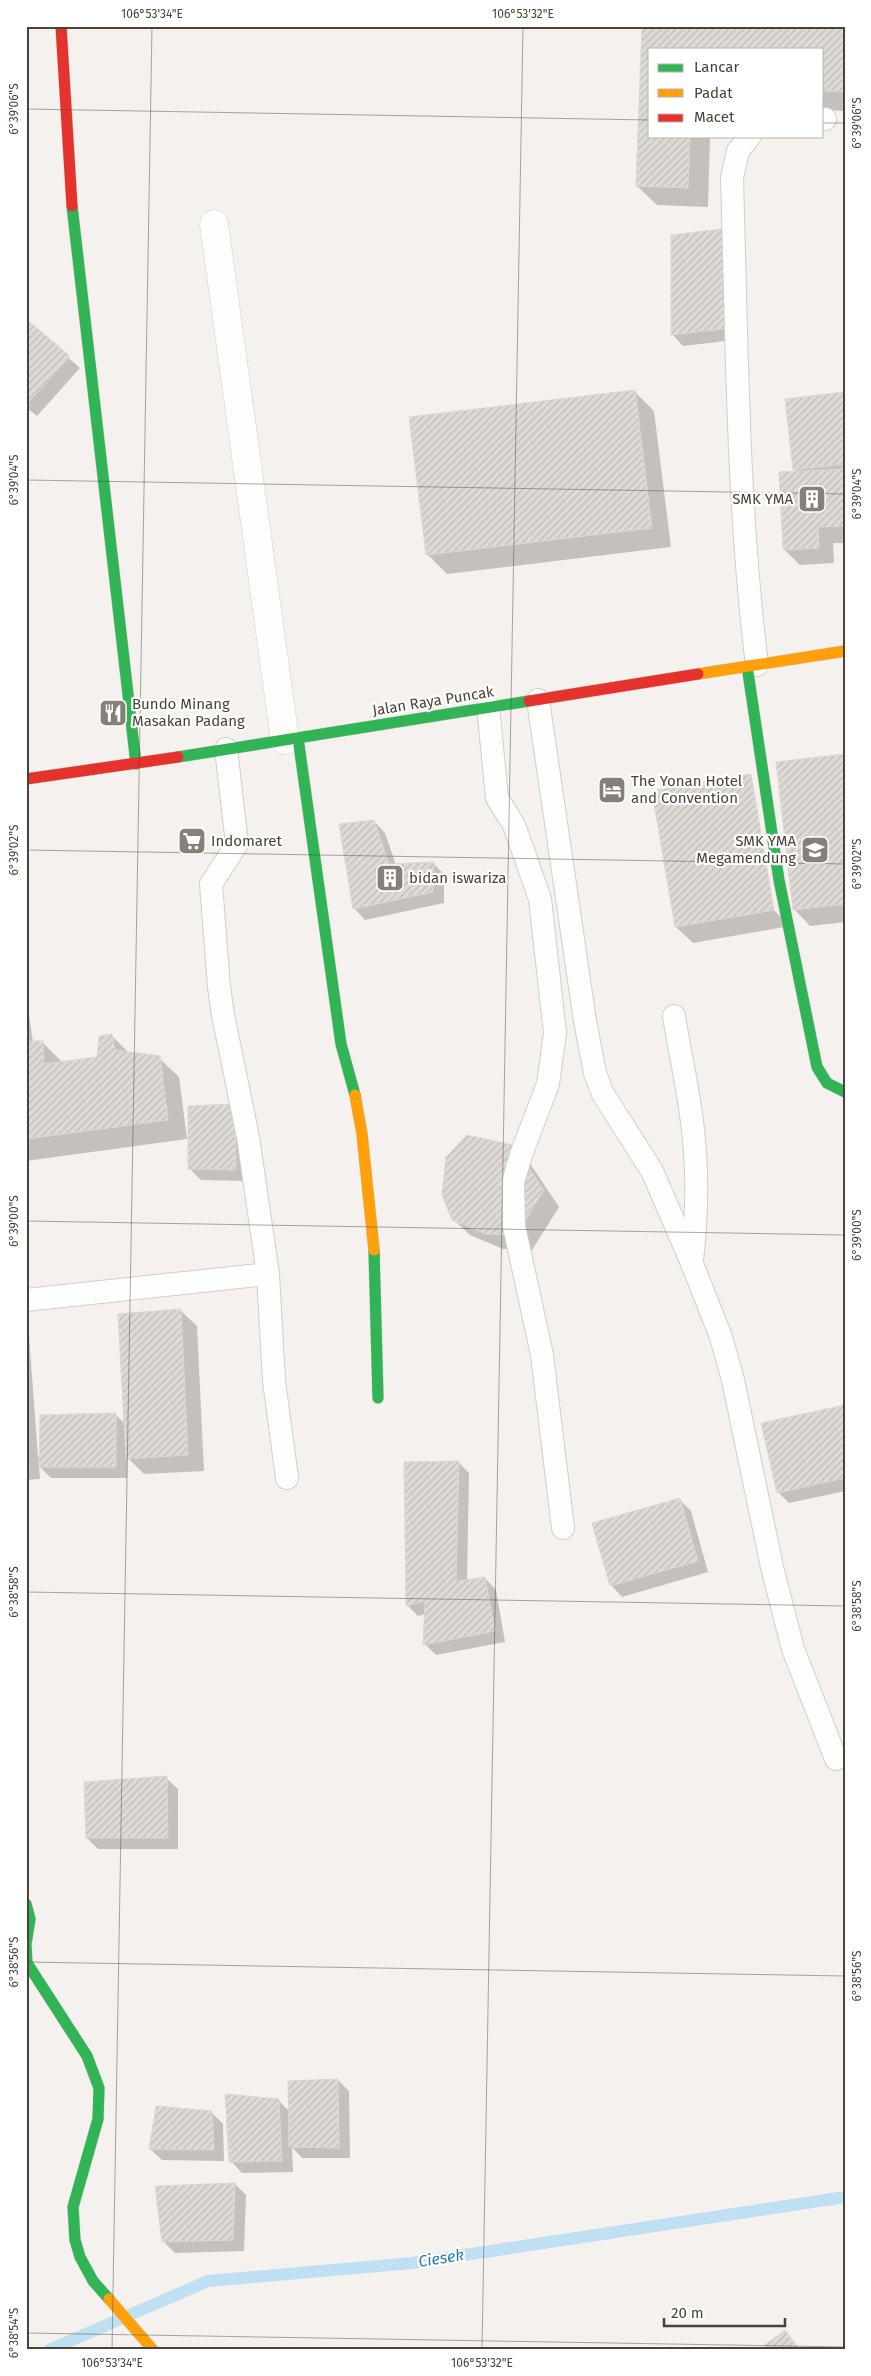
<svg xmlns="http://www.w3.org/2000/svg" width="871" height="2376" viewBox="0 0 871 2376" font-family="'Fira Sans',sans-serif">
	<defs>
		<pattern id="building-hatch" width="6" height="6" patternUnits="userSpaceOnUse" patternTransform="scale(1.25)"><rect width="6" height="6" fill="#dedad6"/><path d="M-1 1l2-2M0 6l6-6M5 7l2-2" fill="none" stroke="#c0bcb8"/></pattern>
	</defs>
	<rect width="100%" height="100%" fill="#f4f1ee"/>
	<path fill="#0003" d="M 643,26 L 845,26 L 845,111 L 822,110 L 822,49 L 650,49 L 650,136 L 710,136 L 708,207 L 657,205 L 637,186 Z
		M 672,236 L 743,339 L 683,346 L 672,334 Z
		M 26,321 L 80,368 L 37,416 L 26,407 Z
		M 634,391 L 654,411 L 671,547 L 447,574 L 427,554 Z
		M 845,393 L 845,543 L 833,543 L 834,563 L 800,565 L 784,549 L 797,472 L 794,469 Z
		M 845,755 L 845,922 L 810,926 L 794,909 Z
		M 653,792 L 790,926 L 693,943 L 676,927 Z
		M 374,821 L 385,833 L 396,865 L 433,863 L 444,874 L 444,903 L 365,920 L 354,908 Z
		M 26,996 L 33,1042 L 42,1042 L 62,1062 L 98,1058 L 112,1036 L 130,1054 L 159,1058 L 179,1077 L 187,1139 L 26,1161 Z
		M 234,1106 L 247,1181 L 201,1180 L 189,1168 Z
		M 529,1162 L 559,1207 L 532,1250 L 503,1249 L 470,1235 L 453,1219 Z
		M 180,1310 L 197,1326 L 204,1471 L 144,1474 L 127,1457 L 127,1478 L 51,1478 L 39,1466 L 40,1479 L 26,1480 L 26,1332 L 29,1335 L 38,1457 L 40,1457 L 115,1414 L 126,1425 Z
		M 845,1406 L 845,1491 L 789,1503 L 778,1492 Z
		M 458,1462 L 469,1473 L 467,1581 L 485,1578 L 496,1590 L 505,1642 L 436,1655 L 425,1644 L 426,1614 L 418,1616 L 407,1605 Z
		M 680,1500 L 691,1511 L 708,1572 L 622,1597 L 611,1585 Z
		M 166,1778 L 178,1789 L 178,1849 L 98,1849 L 87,1838 Z
		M 338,2080 L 349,2091 L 350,2158 L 302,2158 L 292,2147 L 293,2172 L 242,2173 L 231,2161 L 278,2100 L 290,2112 Z
		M 212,2113 L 223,2124 L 224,2161 L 162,2160 L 150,2149 Z
		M 235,2184 L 246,2195 L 244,2251 L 175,2253 L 163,2241 Z"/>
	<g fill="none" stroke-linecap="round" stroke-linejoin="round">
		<path stroke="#bee0f2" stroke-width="12" d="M 49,2350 L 208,2281 L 412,2263 L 845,2197"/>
	</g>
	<path fill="url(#building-hatch)" stroke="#dcd8d4" d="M 642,26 L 845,26 L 845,92 L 822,91 L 822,49 L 650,49 L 650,136 L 690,136 L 688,188 L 636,186 Z
		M 731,228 L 732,328 L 671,335 L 671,235 Z
		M 26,319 L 70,356 L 26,405 Z
		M 635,390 L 652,528 L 426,555 L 409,417 Z
		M 845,392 L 845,464 L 793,470 L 785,399 Z
		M 845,469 L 845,526 L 818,527 L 819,548 L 783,550 L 779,472 Z
		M 845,754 L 845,904 L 793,910 L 776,762 Z
		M 751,774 L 774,910 L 675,927 L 652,791 Z
		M 374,820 L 389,864 L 434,862 L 433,892 L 353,909 L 339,824 Z
		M 112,1034 L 115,1050 L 160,1056 L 168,1120 L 26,1139 L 26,1041 L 43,1041 L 44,1064 L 97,1057 L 99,1036 Z
		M 235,1104 L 236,1170 L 188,1169 L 188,1106 Z
		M 467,1135 L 513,1145 L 544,1190 L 516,1235 L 486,1234 L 452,1220 L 442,1195 L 446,1157 Z
		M 181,1309 L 188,1455 L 126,1459 L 118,1314 Z
		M 845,1405 L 845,1478 L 777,1493 L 761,1423 Z
		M 116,1413 L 116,1467 L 39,1467 L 40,1415 Z
		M 26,1425 L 29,1468 L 26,1468 Z
		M 459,1461 L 456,1581 L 485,1577 L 495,1631 L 423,1645 L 425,1601 L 406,1606 L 404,1462 Z
		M 680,1498 L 698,1561 L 610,1586 L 592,1523 Z
		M 167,1776 L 168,1838 L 86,1838 L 84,1782 Z
		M 338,2079 L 339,2148 L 289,2147 L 288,2081 Z
		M 225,2094 L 279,2099 L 282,2161 L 229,2162 Z
		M 156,2106 L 212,2111 L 214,2150 L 149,2149 Z
		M 235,2183 L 233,2240 L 162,2242 L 155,2186 Z
		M 785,2330 L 800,2350 L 769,2350 L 765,2345 Z"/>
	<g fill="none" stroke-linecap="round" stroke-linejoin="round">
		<defs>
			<path id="lane" d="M 822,119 L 825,119
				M 750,136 L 738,151 L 732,178 C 737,340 737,504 757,665
				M 538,700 L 585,1021 L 595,1073 L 603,1094 L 652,1171 L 691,1261 L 721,1337 L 733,1380 L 772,1567 L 793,1649 L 836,1759
				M 488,707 L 497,798 L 514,825 L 540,899 L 555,1033 L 548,1084 L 522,1152 L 513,1182 L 514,1226 L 542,1355 L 563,1528
				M 226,749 L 237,844 L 211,884 L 219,987 L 223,1015 L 248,1137 L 268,1274 L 274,1381 L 287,1478
				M 674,1016 C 680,1054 689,1092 693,1130 C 698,1174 697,1217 692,1260
				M 26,1300 L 268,1274"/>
			<path id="street" d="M 214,224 L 285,740"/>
			<path id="fast" d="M 72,206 L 136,764
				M 747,666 L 779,880 L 817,1067 L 827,1083 L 845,1092
				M 298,738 L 341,1044 L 355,1095
				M 178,757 L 529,701
				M 374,1250 L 378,1398
				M 26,1904 L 30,1919 L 26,1944 L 27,1963 L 87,2056 L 99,2088 L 98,2119 L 73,2207 L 75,2240 L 80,2257 L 93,2281 L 109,2299"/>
			<path id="slow" d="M 698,674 L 845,651
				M 355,1095 L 362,1134 L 374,1250
				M 109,2299 L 153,2350"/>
			<path id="jam" d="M 61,26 L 72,206
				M 529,701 L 698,674
				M 26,779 L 178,757"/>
		</defs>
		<use href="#lane" stroke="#d2cfcb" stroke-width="24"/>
		<use href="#street" stroke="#d2cfcb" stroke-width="29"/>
		<use href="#fast" stroke="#d4cec5" stroke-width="12"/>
		<use href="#slow" stroke="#d4cec5" stroke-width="12"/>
		<use href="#jam" stroke="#d4cec5" stroke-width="12"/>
		<use href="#lane" stroke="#fdfdfc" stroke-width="22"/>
		<use href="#street" stroke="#fdfdfc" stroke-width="28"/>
		<use href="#fast" stroke="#30b455" stroke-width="11"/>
		<use href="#slow" stroke="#ff9f0a" stroke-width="11"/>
		<use href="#jam" stroke="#e5322d" stroke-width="11"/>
	</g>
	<path fill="none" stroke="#4b4338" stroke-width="1" stroke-opacity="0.45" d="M 26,109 L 650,120M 822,123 L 845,123M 26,480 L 845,494M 26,850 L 845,864M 26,1221 L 845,1235M 26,1592 L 845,1606M 26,1962 L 845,1976M 26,2333 L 845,2347M 112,2350 L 152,26M 482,2350 L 523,26"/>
	<defs>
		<symbol id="building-square" viewBox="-11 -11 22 22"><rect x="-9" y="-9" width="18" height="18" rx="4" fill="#868078" stroke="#fff"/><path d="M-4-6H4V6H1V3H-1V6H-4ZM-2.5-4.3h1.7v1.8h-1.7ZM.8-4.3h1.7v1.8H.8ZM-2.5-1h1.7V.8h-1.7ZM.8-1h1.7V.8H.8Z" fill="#fff"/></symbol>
		<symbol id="restaurant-square" viewBox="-11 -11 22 22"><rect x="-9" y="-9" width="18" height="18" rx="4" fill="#868078" stroke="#fff"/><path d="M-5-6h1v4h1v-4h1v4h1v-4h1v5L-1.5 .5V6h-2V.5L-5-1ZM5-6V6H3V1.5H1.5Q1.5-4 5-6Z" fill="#fff"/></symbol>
		<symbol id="hotel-square" viewBox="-11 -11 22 22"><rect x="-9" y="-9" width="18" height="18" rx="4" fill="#868078" stroke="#fff"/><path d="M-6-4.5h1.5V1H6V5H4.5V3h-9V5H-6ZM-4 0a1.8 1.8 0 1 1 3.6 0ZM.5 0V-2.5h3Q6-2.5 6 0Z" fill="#fff"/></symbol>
		<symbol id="supermarket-square" viewBox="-11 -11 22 22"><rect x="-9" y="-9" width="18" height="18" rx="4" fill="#868078" stroke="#fff"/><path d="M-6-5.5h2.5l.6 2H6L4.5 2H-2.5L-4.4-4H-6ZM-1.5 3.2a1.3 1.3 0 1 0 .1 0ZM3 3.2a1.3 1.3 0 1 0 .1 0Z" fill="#fff"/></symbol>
		<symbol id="school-square" viewBox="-11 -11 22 22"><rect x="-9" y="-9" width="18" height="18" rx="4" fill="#868078" stroke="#fff"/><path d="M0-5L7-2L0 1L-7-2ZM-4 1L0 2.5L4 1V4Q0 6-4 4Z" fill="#fff"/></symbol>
	</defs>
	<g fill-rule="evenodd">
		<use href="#building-square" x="796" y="483" width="32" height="32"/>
		<use href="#restaurant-square" x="97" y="697" width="32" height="32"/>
		<use href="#hotel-square" x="596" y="774" width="32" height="32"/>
		<use href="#supermarket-square" x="176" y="825" width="32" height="32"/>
		<use href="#school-square" x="799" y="834" width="32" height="32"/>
		<use href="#building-square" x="374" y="862" width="32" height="32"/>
	</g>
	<g text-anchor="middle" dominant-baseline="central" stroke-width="4.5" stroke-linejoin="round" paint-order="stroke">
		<g font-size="15" fill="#4b4338" stroke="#fff" text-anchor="start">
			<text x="793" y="499" text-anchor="end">SMK YMA</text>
			<text x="132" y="704">Bundo Minang<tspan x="132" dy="17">Masakan Padang</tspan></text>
			<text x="631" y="781">The Yonan Hotel<tspan x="631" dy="17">and Convention</tspan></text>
			<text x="211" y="841">Indomaret</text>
			<text x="796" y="841" text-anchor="end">SMK YMA<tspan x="796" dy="17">Megamendung</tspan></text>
			<text x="409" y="878">bidan iswariza</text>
		</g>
		<g font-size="15" fill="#4b4338" stroke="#fff">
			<text transform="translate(433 701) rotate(-9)">Jalan Raya Puncak</text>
		</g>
		<g font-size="16" font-style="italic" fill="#287bad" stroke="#fff">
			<text transform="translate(441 2258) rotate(-9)">Ciesek</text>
		</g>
	</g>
	<rect width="871" height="2376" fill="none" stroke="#ffffff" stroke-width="55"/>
	<rect x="648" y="48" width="175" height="90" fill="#ffffff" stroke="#b7b4af"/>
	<rect x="658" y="64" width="25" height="8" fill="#30b455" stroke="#b7b4af"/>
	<text x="694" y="72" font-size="15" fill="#4b4338">Lancar</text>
	<rect x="658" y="89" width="25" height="8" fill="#ff9f0a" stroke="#b7b4af"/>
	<text x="694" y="98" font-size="15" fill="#4b4338">Padat</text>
	<rect x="658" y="114" width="25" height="8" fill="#e5322d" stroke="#b7b4af"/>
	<text x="694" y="122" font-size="15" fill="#4b4338">Macet</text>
	<path d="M664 2318v8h121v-8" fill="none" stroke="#4b4338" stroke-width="2.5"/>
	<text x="671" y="2318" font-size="15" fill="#4b4338" stroke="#ffffff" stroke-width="4" paint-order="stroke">20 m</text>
	<rect x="28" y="28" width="816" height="2320" fill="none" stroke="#4b4338" stroke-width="2"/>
	<g font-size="12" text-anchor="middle" fill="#4b4338">
		<text x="152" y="18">106°53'34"E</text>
		<text x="523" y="18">106°53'32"E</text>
		<text transform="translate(14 109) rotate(-90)" y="4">6°39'06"S</text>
		<text transform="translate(857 123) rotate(-90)" y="4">6°39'06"S</text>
		<text transform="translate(14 480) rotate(-90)" y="4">6°39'04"S</text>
		<text transform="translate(857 494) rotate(-90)" y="4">6°39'04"S</text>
		<text transform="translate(14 850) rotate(-90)" y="4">6°39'02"S</text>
		<text transform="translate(857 864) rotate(-90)" y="4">6°39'02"S</text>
		<text transform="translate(14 1221) rotate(-90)" y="4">6°39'00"S</text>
		<text transform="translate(857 1235) rotate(-90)" y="4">6°39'00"S</text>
		<text transform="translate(14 1592) rotate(-90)" y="4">6°38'58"S</text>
		<text transform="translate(857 1606) rotate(-90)" y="4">6°38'58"S</text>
		<text transform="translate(14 1962) rotate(-90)" y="4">6°38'56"S</text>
		<text transform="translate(857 1976) rotate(-90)" y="4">6°38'56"S</text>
		<text transform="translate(14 2333) rotate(-90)" y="4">6°38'54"S</text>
		<text x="112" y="2367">106°53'34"E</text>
		<text x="482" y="2367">106°53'32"E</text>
	</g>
</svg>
